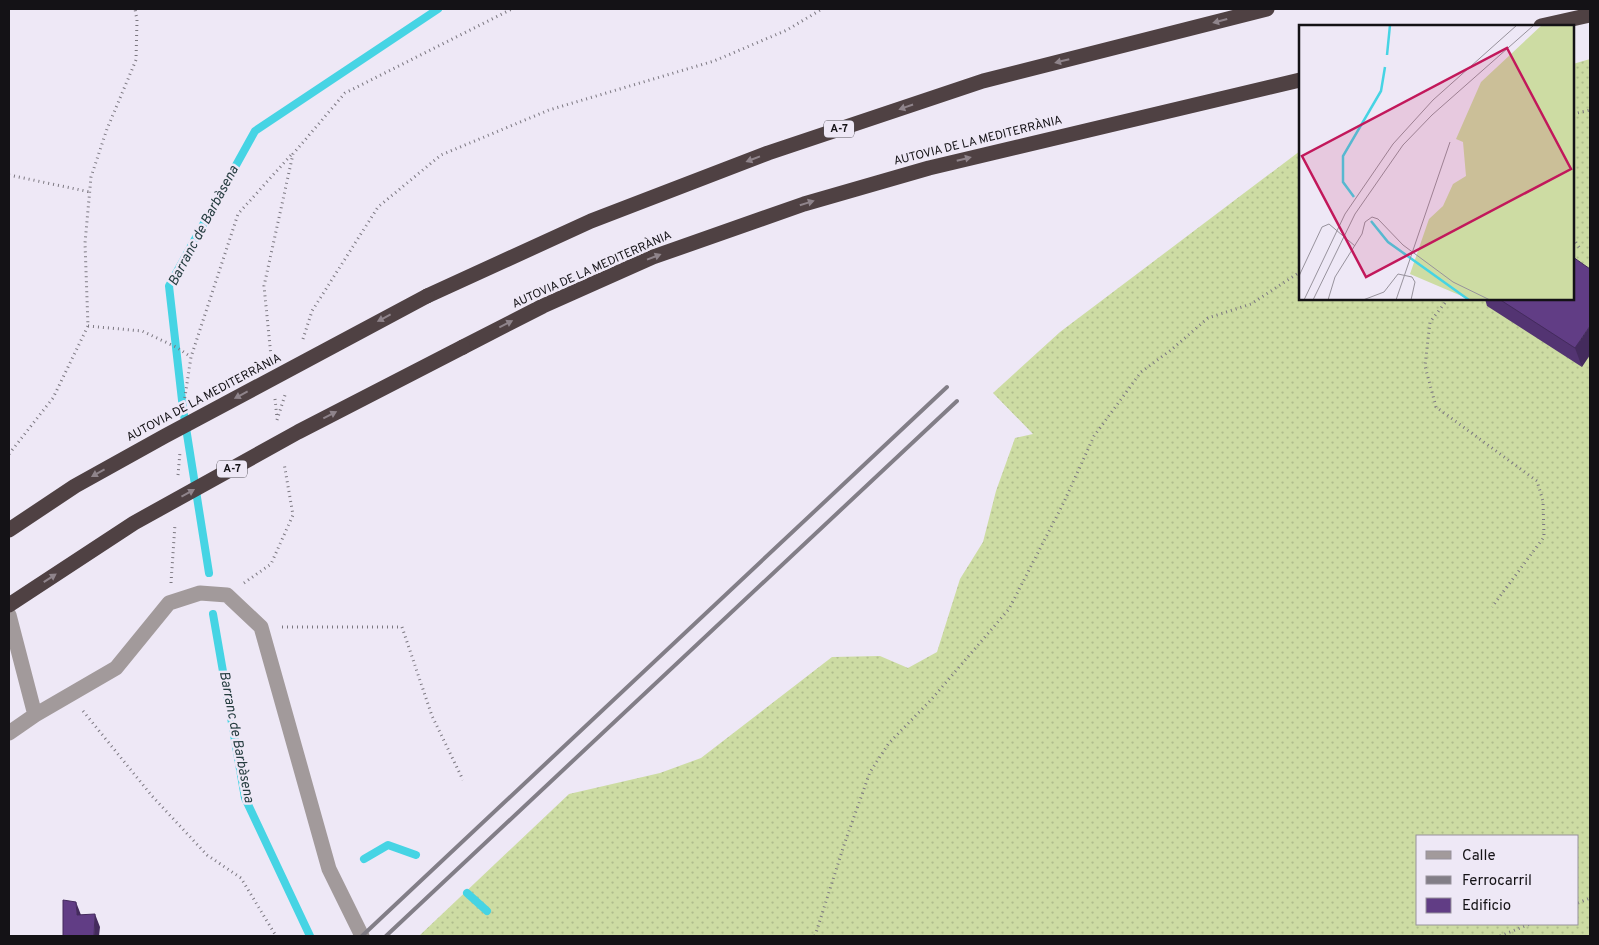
<svg xmlns="http://www.w3.org/2000/svg" width="1599" height="945" viewBox="0 0 1599 945" font-family="Overpass,sans-serif">
	<defs>
		<pattern id="grass-dots" width="8" height="8" patternUnits="userSpaceOnUse" patternTransform="scale(1.25)"><rect width="8" height="8" fill="#cddca3"/><path d="M2 2h.1M6 6h.1" fill="none" stroke="#afbc8c" stroke-width="1.8" stroke-linecap="round"/></pattern>
	</defs>
	<rect width="100%" height="100%" fill="#eee8f6"/>
	<path fill="url(#grass-dots)" fill-rule="evenodd" d="M 1590,59 L 1590,936 L 419,936 L 569,794 L 660,773 L 701,758 L 832,657 L 880,656 L 908,668 L 937,652 L 960,579 L 983,542 L 996,491 L 1015,438 L 1033,434 L 993,393 L 1060,332 L 1300,151 L 1300,299 L 1573,299 L 1573,64 ZM 1418,836 L 1578,836 L 1578,924 L 1418,924 Z"/>
	<g fill="none" stroke-linecap="round" stroke-linejoin="round">
		<path stroke="#46d4e4" stroke-width="8" d="M 209,573 L 183,409 L 169,286 L 255,131 L 438,9
			M 213,614 L 245,798 L 310,936
			M 364,859 L 388,845 L 416,855
			M 467,893 L 487,911"/>
		<path stroke="#7c7881" stroke-width="3" stroke-dasharray="1 4" stroke-linecap="butt" d="M 1573,114 L 1590,110
			M 9,175 L 90,192
			M 1573,238 L 1581,250
			M 1448,299 L 1430,322 L 1425,366 L 1436,407 L 1537,481 L 1543,501 L 1544,537 L 1492,607
			M 88,326 L 142,331 L 176,347 L 191,357
			M 303,339 L 312,311 L 378,207 L 441,155 L 549,110 L 714,61 L 787,30 L 822,9
			M 271,356 L 264,286 L 293,154 L 345,93 L 512,9
			M 275,399 L 277,418
			M 184,403 L 191,357 L 238,214 L 291,155
			M 277,420 L 285,395
			M 9,454 L 53,398 L 88,326 L 85,243 L 91,177 L 107,129 L 136,60 L 137,20 L 135,9
			M 178,475 L 180,452
			M 171,583 L 175,524
			M 244,583 L 271,564 L 293,515 L 284,463
			M 282,627 L 402,627 L 432,716 L 463,780
			M 83,711 L 152,796 L 207,855 L 241,878 L 276,936
			M 1578,903 L 1590,898
			M 815,936 L 844,845 L 870,772 L 889,743 L 930,701 L 1009,609 L 1064,502 L 1094,436 L 1141,372 L 1171,350 L 1208,318 L 1251,304 L 1300,272
			M 1500,936 L 1530,924"/>
		<path stroke="#a29a9b" stroke-width="15" d="M 9,615 L 35,715
			M 9,733 L 35,715 L 116,668 L 169,603 L 200,593 L 227,595 L 261,627 L 329,869 L 362,936"/>
		<path stroke="#4f4143" stroke-width="15" d="M 1541,26 L 1590,15
			M 427,296 L 591,221 L 768,153 L 983,81 L 1267,9
			M 463,347 L 543,306 L 653,257 L 804,204 L 929,168 L 1300,80"/>
		<path stroke="#827e87" stroke-width="4" d="M 362,936 L 947,387
			M 386,936 L 957,401"/>
		<path stroke="#4f4143" stroke-width="15" d="M 9,530 L 75,486 L 165,436 L 427,296
			M 9,605 L 134,523 L 298,432 L 463,347"/>
	</g>
	<path fill="#533472" d="M 1485,299 L 1573,299 L 1582,367 L 1487,306 Z"/>
	<path fill="#442b5d" d="M 1590,326 L 1590,355 L 1582,367 L 1575,348 Z
		M 76,902 L 81,915 L 77,915 Z
		M 95,914 L 100,927 L 99,936 L 94,936 Z"/>
	<path fill="#613d85" stroke="#442b5d" d="M 1573,257 L 1590,269 L 1590,326 L 1575,348 L 1499,299 L 1573,299 Z
		M 63,900 L 76,902 L 77,915 L 95,914 L 94,936 L 63,936 Z"/>
	<defs><path id="oneway-solid" d="M-6-.8H1V-3.2L6.5 0L1 3.2V.8H-6Z" transform="scale(1.25)"/></defs>
	<g fill="#8f848b">
		<use href="#oneway-solid" transform="translate(1220 21) rotate(165)"/>
		<use href="#oneway-solid" transform="translate(1062 61) rotate(166)"/>
		<use href="#oneway-solid" transform="translate(906 107) rotate(161)"/>
		<use href="#oneway-solid" transform="translate(753 159) rotate(159)"/>
		<use href="#oneway-solid" transform="translate(964 159) rotate(-14)"/>
		<use href="#oneway-solid" transform="translate(807 203) rotate(-17)"/>
		<use href="#oneway-solid" transform="translate(654 257) rotate(-21)"/>
		<use href="#oneway-solid" transform="translate(384 318) rotate(152)"/>
		<use href="#oneway-solid" transform="translate(506 324) rotate(-27)"/>
		<use href="#oneway-solid" transform="translate(241 395) rotate(152)"/>
		<use href="#oneway-solid" transform="translate(330 415) rotate(-27)"/>
		<use href="#oneway-solid" transform="translate(98 473) rotate(151)"/>
		<use href="#oneway-solid" transform="translate(188 493) rotate(-29)"/>
		<use href="#oneway-solid" transform="translate(50 578) rotate(-33)"/>
	</g>
	<g text-anchor="middle" dominant-baseline="central" stroke-width="5" stroke-linejoin="round" paint-order="stroke">
		<g fill="#eee8f6" stroke="#555259" stroke-width="1">
			<rect x="824" y="120.5" width="30" height="17" rx="4"/>
			<rect x="217" y="460.5" width="30" height="17" rx="4"/>
		</g>
		<g font-size="11" font-weight="bold" fill="#141216">
			<text x="839" y="129">A-7</text>
			<text x="232" y="469">A-7</text>
		</g>
		<g font-size="12" fill="#141216" stroke="#eee8f6">
			<text transform="translate(978 141) rotate(-14)">AUTOVIA DE LA MEDITERRÀNIA</text>
			<text transform="translate(592 270) rotate(-24)">AUTOVIA DE LA MEDITERRÀNIA</text>
			<text transform="translate(204 398) rotate(-28)">AUTOVIA DE LA MEDITERRÀNIA</text>
		</g>
		<g font-size="14" font-style="italic" fill="#253c3f" stroke="#eee8f6">
			<text transform="translate(204 226) rotate(-62)">Barranc de Barbàsena</text>
			<text transform="translate(236 737) rotate(79)">Barranc de Barbàsena</text>
		</g>
	</g>
	<g transform="translate(1299 25)">
		<rect width="275" height="275" fill="#eee8f6"/>
		<path d="M 243,0 L 275,0 L 275,275 L 172,275 L 111,249 L 130,194 L 144,181 L 154,159 L 167,151 L 164,117 L 157,114 L 182,57 Z" fill="#cddca3"/>
		<path fill="none" stroke="#46d4e4" stroke-width="2.5" d="M 88,30 L 91,0M 55,172 L 44,157 L 44,131 L 82,66 L 86,42M 72,196 L 89,217 L 170,275"/>
		<path fill="none" stroke="#97929c" stroke-width="1" d="M 0,251 L 23,202 L 30,199 L 56,221M 5,275 L 46,189 L 94,119 L 134,75 L 218,0M 14,275 L 56,189 L 104,120 L 133,90 L 235,0M 29,275 L 36,252 L 63,209 L 66,197 L 73,192 L 79,194 L 104,220 L 154,257 L 191,275M 64,275 L 85,267 L 99,249 L 113,252 L 116,257 L 112,275M 97,275 L 151,117"/>
		<path fill="#c2185b" fill-opacity="0.15" stroke="#c2185b" stroke-width="2.5" d="M 208,23 L 272,144 L 67,252 L 3,131 Z"/>
		<rect width="275" height="275" fill="none" stroke="#141216" stroke-width="2.5"/>
	</g>
	<rect width="1599" height="945" fill="none" stroke="#141216" stroke-width="20"/>
	<rect x="1416" y="835" width="162" height="90" fill="#eee8f6" stroke="#97929c"/>
	<rect x="1426" y="851" width="25" height="8" fill="#a29a9b" stroke="#97929c"/>
	<text x="1462" y="860" font-size="15" fill="#141216">Calle</text>
	<rect x="1426" y="876" width="25" height="8" fill="#827e87" stroke="#97929c"/>
	<text x="1462" y="885" font-size="15" fill="#141216">Ferrocarril</text>
	<rect x="1426" y="898" width="25" height="15" fill="#613d85" stroke="#97929c"/>
	<text x="1462" y="910" font-size="15" fill="#141216">Edificio</text>
</svg>
